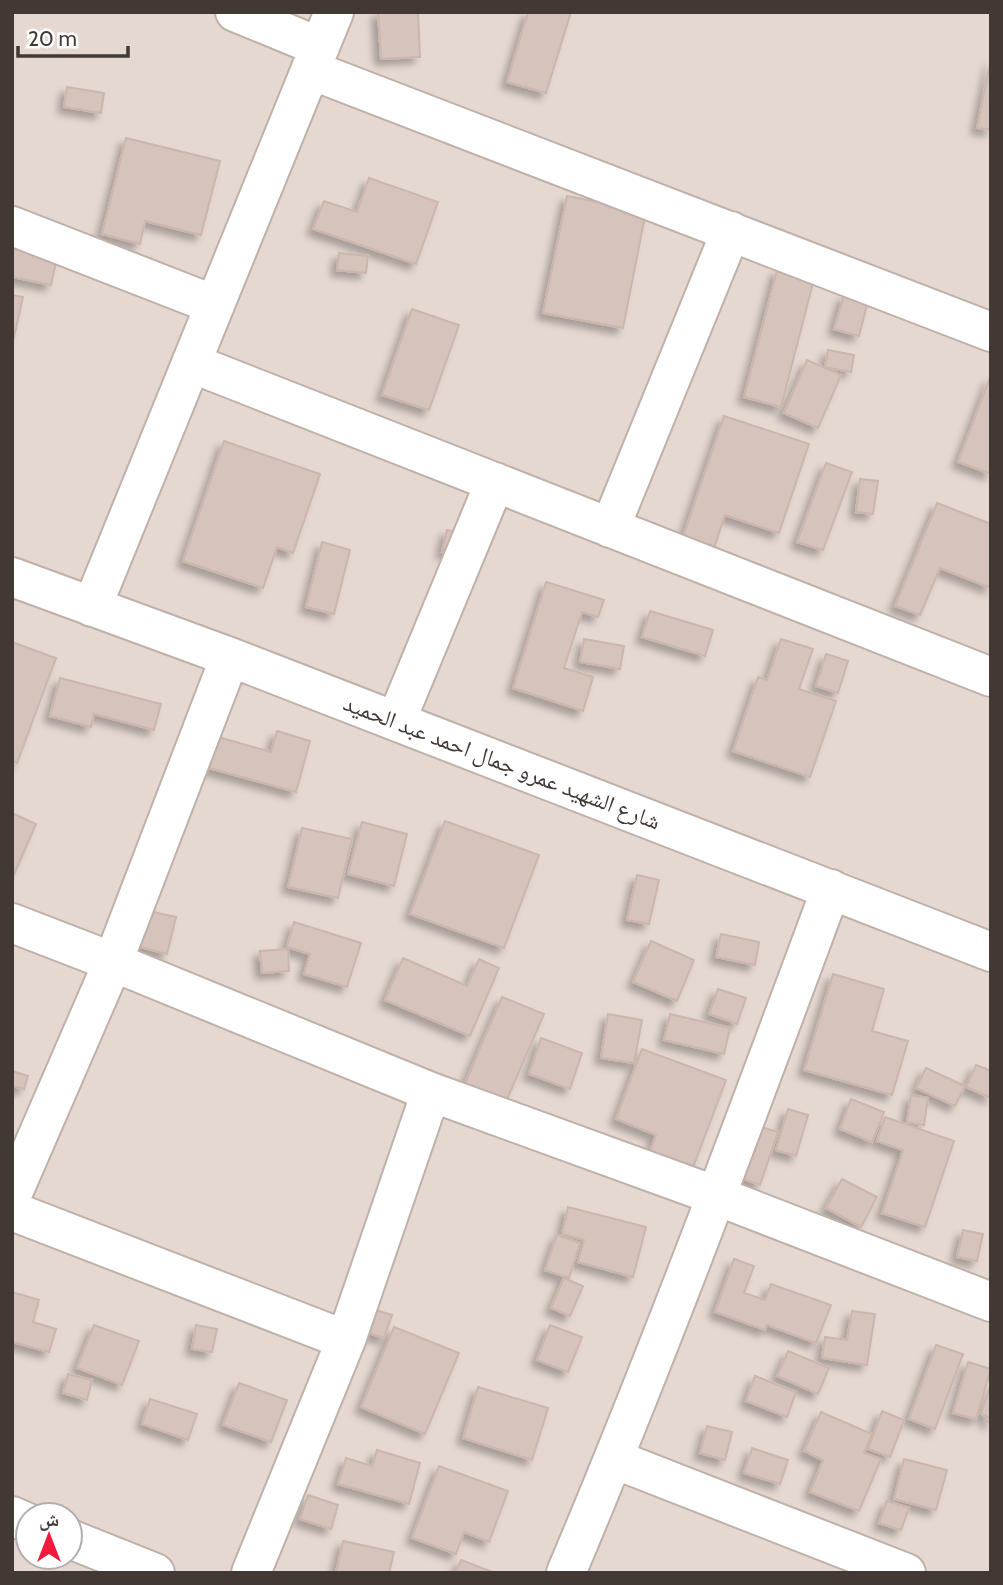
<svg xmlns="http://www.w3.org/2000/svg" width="1003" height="1585" viewBox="0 0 1003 1585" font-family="Cabin,'Noto Naskh Arabic',sans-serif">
	<defs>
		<filter id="shadow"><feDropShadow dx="-6" dy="6" stdDeviation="3.5" flood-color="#0004"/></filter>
	</defs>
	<rect width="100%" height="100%" fill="#f1e8e3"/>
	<path fill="#e5d8d1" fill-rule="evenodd" d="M 12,12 L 991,12 L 991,1573 L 12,1573 ZM 28,1515 L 70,1515 L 70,1557 L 28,1557 Z"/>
	<path fill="#d5c3bc" stroke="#ccb6ac" stroke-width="2" filter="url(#shadow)" d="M 378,12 L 418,12 L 420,57 L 381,59 Z
		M 528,12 L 571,12 L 546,93 L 507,82 Z
		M 991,59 L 991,130 L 977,128 Z
		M 67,87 L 104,93 L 101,113 L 64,107 Z
		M 126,138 L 220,161 L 201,235 L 145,221 L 140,244 L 102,234 Z
		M 369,178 L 438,202 L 416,264 L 313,229 L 324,201 L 357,212 Z
		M 567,196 L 646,211 L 623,328 L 543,313 Z
		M 12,248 L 57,258 L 51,285 L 12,277 Z
		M 339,253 L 368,256 L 366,273 L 337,270 Z
		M 777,270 L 814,279 L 781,407 L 744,397 Z
		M 12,295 L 23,297 L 14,337 L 12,336 Z
		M 844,295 L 868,301 L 859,336 L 834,329 Z
		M 412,309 L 459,325 L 429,410 L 382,395 Z
		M 828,350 L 854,355 L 851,372 L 825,367 Z
		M 807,360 L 841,375 L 818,428 L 784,413 Z
		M 991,375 L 991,474 L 958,462 Z
		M 724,416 L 809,444 L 779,533 L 725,515 L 711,557 L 680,546 Z
		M 224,441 L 320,474 L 293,553 L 277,547 L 263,588 L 183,561 Z
		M 826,463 L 852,472 L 823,550 L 797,542 Z
		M 860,479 L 878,481 L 873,514 L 856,512 Z
		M 937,503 L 991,524 L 991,588 L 940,568 L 920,615 L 895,606 Z
		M 447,530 L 478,537 L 473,559 L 442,552 Z
		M 322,542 L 350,550 L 334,614 L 306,607 Z
		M 546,582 L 604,600 L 598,617 L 582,612 L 564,668 L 593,677 L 583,711 L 513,688 Z
		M 650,611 L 713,630 L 705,656 L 642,637 Z
		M 584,639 L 624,646 L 620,669 L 580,662 Z
		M 781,639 L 813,649 L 799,689 L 836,701 L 810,777 L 733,751 L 758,677 L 767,680 Z
		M 12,642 L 56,658 L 17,763 L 12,761 Z
		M 826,654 L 848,661 L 838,693 L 816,686 Z
		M 60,678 L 161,704 L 154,730 L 94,714 L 91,727 L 50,716 Z
		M 277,731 L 310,741 L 296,792 L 209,768 L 218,737 L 271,752 Z
		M 12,813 L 36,824 L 12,879 Z
		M 445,821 L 539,855 L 504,948 L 410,914 Z
		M 362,822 L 407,834 L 394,886 L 348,874 Z
		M 302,828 L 352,839 L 338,898 L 288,887 Z
		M 637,875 L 659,880 L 649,924 L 627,920 Z
		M 149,911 L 176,917 L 167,954 L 140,947 Z
		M 294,922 L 361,943 L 347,987 L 304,974 L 310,954 L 287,947 Z
		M 721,934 L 759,942 L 755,965 L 716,957 Z
		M 651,941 L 694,960 L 677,1001 L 633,982 Z
		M 288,949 L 289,971 L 262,973 L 260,951 Z
		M 403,958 L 467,986 L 479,959 L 499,968 L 470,1036 L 385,1000 Z
		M 833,974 L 884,989 L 872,1031 L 908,1041 L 892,1095 L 804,1070 Z
		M 718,989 L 746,998 L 737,1024 L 709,1014 Z
		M 502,997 L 544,1014 L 505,1104 L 464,1086 Z
		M 608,1014 L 642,1020 L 634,1063 L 601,1058 Z
		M 670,1014 L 730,1028 L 724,1054 L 664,1040 Z
		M 541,1038 L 582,1053 L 570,1089 L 529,1074 Z
		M 642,1049 L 726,1080 L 692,1170 L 649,1154 L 656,1135 L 616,1119 Z
		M 976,1065 L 991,1071 L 991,1098 L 966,1087 Z
		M 926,1068 L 965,1086 L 955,1106 L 916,1088 Z
		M 12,1071 L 28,1076 L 24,1089 L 12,1086 Z
		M 911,1095 L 928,1098 L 924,1125 L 907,1122 Z
		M 851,1099 L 884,1112 L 872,1142 L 840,1129 Z
		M 788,1109 L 808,1115 L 796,1156 L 776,1150 Z
		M 885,1117 L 954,1141 L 925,1227 L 882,1213 L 903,1150 L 877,1141 Z
		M 761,1127 L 778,1132 L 760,1185 L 743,1179 Z
		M 842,1179 L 877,1197 L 861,1227 L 826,1208 Z
		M 568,1207 L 646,1227 L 633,1277 L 578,1262 L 584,1240 L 562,1234 Z
		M 963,1230 L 983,1234 L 977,1261 L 957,1257 Z
		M 557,1235 L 580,1243 L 569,1278 L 545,1270 Z
		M 734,1259 L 754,1266 L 744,1293 L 765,1300 L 771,1284 L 831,1305 L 816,1343 L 767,1325 L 765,1330 L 715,1312 Z
		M 564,1278 L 583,1286 L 570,1316 L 551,1308 Z
		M 12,1292 L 39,1300 L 33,1322 L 56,1329 L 49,1352 L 12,1342 Z
		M 366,1307 L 392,1315 L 384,1338 L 359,1330 Z
		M 852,1311 L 875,1314 L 867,1365 L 822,1358 L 825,1337 L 847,1340 Z
		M 94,1325 L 139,1341 L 122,1385 L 77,1368 Z
		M 196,1325 L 217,1329 L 212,1352 L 192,1349 Z
		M 550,1325 L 582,1337 L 568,1372 L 537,1360 Z
		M 394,1327 L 459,1353 L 425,1434 L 361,1407 Z
		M 936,1345 L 963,1354 L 935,1429 L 909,1419 Z
		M 788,1351 L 829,1368 L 818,1394 L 777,1376 Z
		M 968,1362 L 991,1369 L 976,1419 L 953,1413 Z
		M 68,1374 L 92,1380 L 87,1400 L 63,1393 Z
		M 755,1376 L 796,1392 L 787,1417 L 746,1401 Z
		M 239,1383 L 287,1400 L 271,1442 L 223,1425 Z
		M 991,1383 L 991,1423 L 986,1422 L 988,1417 L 981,1414 Z
		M 478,1387 L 548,1408 L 532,1460 L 463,1438 Z
		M 150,1399 L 197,1414 L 188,1440 L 142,1424 Z
		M 882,1411 L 904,1420 L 890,1457 L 868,1449 Z
		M 821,1412 L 872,1434 L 864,1453 L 881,1459 L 859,1511 L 810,1492 L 823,1460 L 804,1451 Z
		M 707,1426 L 732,1432 L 725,1460 L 700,1453 Z
		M 752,1448 L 788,1460 L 780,1484 L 744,1473 Z
		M 377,1450 L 420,1463 L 409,1504 L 338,1484 L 346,1458 L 372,1466 Z
		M 904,1459 L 947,1470 L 936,1510 L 894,1499 Z
		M 439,1466 L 508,1491 L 489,1542 L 464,1532 L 456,1554 L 412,1538 Z
		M 308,1495 L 338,1505 L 331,1529 L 300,1519 Z
		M 887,1501 L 909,1508 L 901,1530 L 879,1523 Z
		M 343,1541 L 394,1552 L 389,1573 L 336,1573 Z
		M 461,1560 L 495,1573 L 456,1573 Z"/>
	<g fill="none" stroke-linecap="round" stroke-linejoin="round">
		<defs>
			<path id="minor" d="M 235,12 L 320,47
				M 311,70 L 991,332
				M 12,226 L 215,305
				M 191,363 L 991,677
				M 610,528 L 731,231
				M 12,577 L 230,657 L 991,952
				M 92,607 L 334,12
				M 396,721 L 495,482
				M 12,923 L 113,962 L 431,1092 L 717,1196 L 991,1302
				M 12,1195 L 113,962 L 230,657
				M 12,1211 L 346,1340
				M 614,1459 L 906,1573
				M 12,1516 L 28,1523
				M 70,1539 L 155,1573
				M 251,1573 L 346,1340 L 431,1092
				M 566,1573 C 661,1348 746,1118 831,889"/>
		</defs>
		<use href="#minor" stroke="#bfb1a9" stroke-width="42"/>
		<use href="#minor" stroke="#fff" stroke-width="38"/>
	</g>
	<g text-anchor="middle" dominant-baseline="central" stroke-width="5" stroke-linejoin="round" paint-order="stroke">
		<g font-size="23" fill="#423834" stroke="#fff">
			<text transform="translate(502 762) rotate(21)">شارع الشهيد عمرو جمال احمد عبد الحميد</text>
		</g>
	</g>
	<rect width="1003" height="1585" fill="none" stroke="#423834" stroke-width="28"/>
	<g transform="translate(49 1536)"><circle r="33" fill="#ffffff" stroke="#b3afae" stroke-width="2"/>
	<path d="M0-5L12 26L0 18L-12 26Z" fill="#f2183e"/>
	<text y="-10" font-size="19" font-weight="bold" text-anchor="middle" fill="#423834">ش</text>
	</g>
	<path d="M18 46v10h110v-10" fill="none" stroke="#423834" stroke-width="3.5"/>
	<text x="28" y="46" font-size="21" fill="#423834" stroke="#ffffff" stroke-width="5" paint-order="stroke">20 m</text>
</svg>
